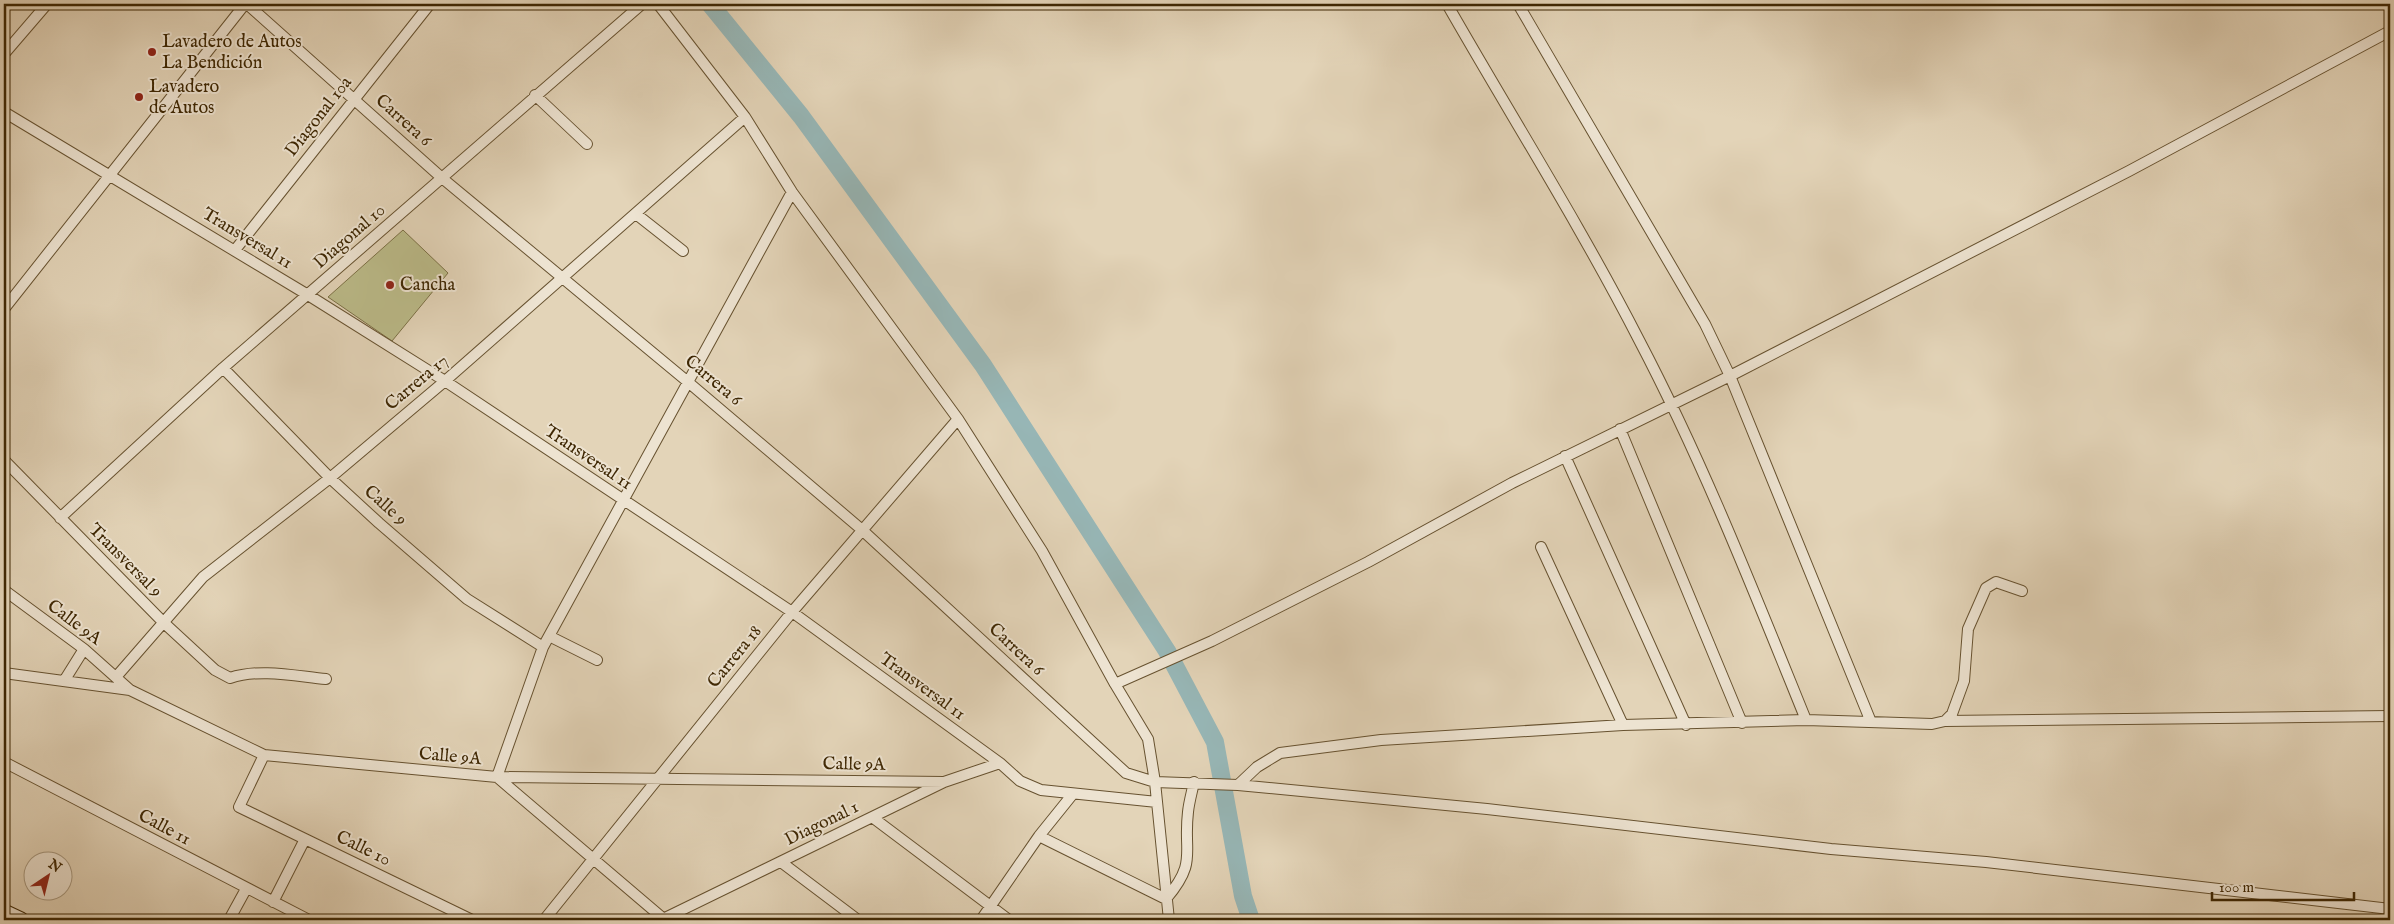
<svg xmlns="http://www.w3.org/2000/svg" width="2394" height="924" viewBox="0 0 2394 924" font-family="'IM FELL English',serif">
	<rect width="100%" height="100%" fill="#e3d4b8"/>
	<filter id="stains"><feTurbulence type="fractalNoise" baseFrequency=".004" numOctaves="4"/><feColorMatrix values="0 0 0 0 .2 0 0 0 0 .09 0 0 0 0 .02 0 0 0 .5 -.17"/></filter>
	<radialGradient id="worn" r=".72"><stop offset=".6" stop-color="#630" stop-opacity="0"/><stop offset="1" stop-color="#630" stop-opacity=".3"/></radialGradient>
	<path fill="#bbbb89" stroke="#7c7146" d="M 403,230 L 448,273 L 392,341 L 328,297 Z"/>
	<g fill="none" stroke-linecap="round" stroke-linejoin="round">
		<path stroke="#97b7b7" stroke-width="18" d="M 710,4 L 801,116 L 983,365 L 1167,651 L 1215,742 L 1243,896 L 1251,920"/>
		<defs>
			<path id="street" d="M 247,4 L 442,178 L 688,382 L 861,529 L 1126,773 L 1155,782 L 1238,785 L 1487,809 L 1831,849 L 1986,862 L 2390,909
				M 658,4 L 745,117 L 792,192 L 958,419 L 1042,551 L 1115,684 L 1148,739 L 1155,782 L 1169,920
				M 1447,4 C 1511,116 1580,225 1639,340 C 1703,462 1754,592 1806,720
				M 1518,4 L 1705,324 L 1730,376 L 1871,722
				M 4,54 L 47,4
				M 535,95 L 587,144
				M 4,112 L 308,295 L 445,381 L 792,612 L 1000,763 L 1020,781 L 1041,790 L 1157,802
				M 636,214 L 683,251
				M 235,250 L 430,4
				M 4,309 L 245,4
				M 223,368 L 330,478 L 379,523 L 467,599 L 543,647
				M 1620,429 L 1742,723
				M 1565,456 L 1686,725
				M 4,460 L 163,622 L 215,670 L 230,678 C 260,668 295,676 326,679
				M 60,518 L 223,368 L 642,4
				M 1541,547 L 1623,725
				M 4,590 L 84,649 L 130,690 L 264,755 L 497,777 L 944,782
				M 549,636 L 597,660
				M 4,673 L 130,690
				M 116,677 L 203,577 L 330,478 L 445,381 L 745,117
				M 64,681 L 84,649
				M 1115,684 L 1212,641 L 1368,562 L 1512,483 L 1730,376 L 2129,171 L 2390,31
				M 1945,721 L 2390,716
				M 264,755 L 239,807 L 472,920
				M 4,762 L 309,920
				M 1238,785 L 1257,767 L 1280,753 L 1381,740 L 1623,725 L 1806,720 L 1932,724 L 1945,721 L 1952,714 L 1964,681 L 1968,629 L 1986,588 L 1996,582 L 2022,591
				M 872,817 L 1009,920
				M 1039,836 L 1166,899 C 1198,861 1183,854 1188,812 C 1189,802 1192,792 1194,782
				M 781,862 L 858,920
				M 273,902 L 305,839
				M 229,920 L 246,889
				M 544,920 L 792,612 L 958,419
				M 661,920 L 944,782 L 1000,763
				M 665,920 L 497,777 L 543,647 L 792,192
				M 981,920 L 1039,836 L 1072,795"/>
			<path id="secondary" d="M 4,912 L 21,920"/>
		</defs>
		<use href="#street" stroke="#675230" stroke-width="12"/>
		<use href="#secondary" stroke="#3e2703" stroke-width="17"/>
		<use href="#street" stroke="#ede3d1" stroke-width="10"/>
		<use href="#secondary" stroke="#ede3d1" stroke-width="15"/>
	</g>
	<g fill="#8f2418" stroke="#ede3d1" stroke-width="2">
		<circle cx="152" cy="52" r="5"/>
		<circle cx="139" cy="97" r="5"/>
		<circle cx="390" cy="285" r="5"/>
	</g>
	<g text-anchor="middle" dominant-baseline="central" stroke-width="4" stroke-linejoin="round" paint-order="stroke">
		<g font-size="18" fill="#3e2703" stroke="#ede3d1" text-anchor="start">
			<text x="162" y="42">Lavadero de Autos<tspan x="162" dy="21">La Bendición</tspan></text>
			<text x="149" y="87">Lavadero<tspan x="149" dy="21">de Autos</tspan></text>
			<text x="400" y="285">Cancha</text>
		</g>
		<g font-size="18" fill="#3e2703" stroke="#ede3d1">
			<text transform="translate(319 117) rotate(-52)">Diagonal 10a</text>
			<text transform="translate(403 121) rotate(42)">Carrera 6</text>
			<text transform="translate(350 237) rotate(-41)">Diagonal 10</text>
			<text transform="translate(247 239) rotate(31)">Transversal 11</text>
			<text transform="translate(713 381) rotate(40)">Carrera 6</text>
			<text transform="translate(417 383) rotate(-40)">Carrera 17</text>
			<text transform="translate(588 458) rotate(34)">Transversal 11</text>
			<text transform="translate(385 506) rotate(42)">Calle 9</text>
			<text transform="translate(125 561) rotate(45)">Transversal 9</text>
			<text transform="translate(74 623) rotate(37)">Calle 9A</text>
			<text transform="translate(1016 650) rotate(43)">Carrera 6</text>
			<text transform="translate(735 657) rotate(-51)">Carrera 18</text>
			<text transform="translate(922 687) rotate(36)">Transversal 11</text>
			<text transform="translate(450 757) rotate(5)">Calle 9A</text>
			<text transform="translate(854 765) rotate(1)">Calle 9A</text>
			<text transform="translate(822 824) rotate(-26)">Diagonal 1</text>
			<text transform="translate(164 828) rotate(28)">Calle 11</text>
			<text transform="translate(363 849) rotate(26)">Calle 10</text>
		</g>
	</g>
	<rect width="2394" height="924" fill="none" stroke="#e3d4b8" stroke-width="20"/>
	<rect x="5" y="5" width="2384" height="914" fill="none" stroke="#3e2703" stroke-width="2.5"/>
	<rect x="10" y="10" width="2374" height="904" fill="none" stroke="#3e2703"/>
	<g transform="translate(48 876) rotate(35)"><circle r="24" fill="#ede3d1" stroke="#a7987f"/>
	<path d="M0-4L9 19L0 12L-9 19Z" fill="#8f2418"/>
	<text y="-8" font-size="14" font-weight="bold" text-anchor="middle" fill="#3e2703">N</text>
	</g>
	<path d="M2212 892v8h142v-8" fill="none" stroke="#3e2703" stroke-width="2.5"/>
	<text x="2219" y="892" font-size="15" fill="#3e2703" stroke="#ede3d1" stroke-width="4" paint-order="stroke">100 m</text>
	<rect width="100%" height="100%" filter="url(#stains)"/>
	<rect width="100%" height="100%" fill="url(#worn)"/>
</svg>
